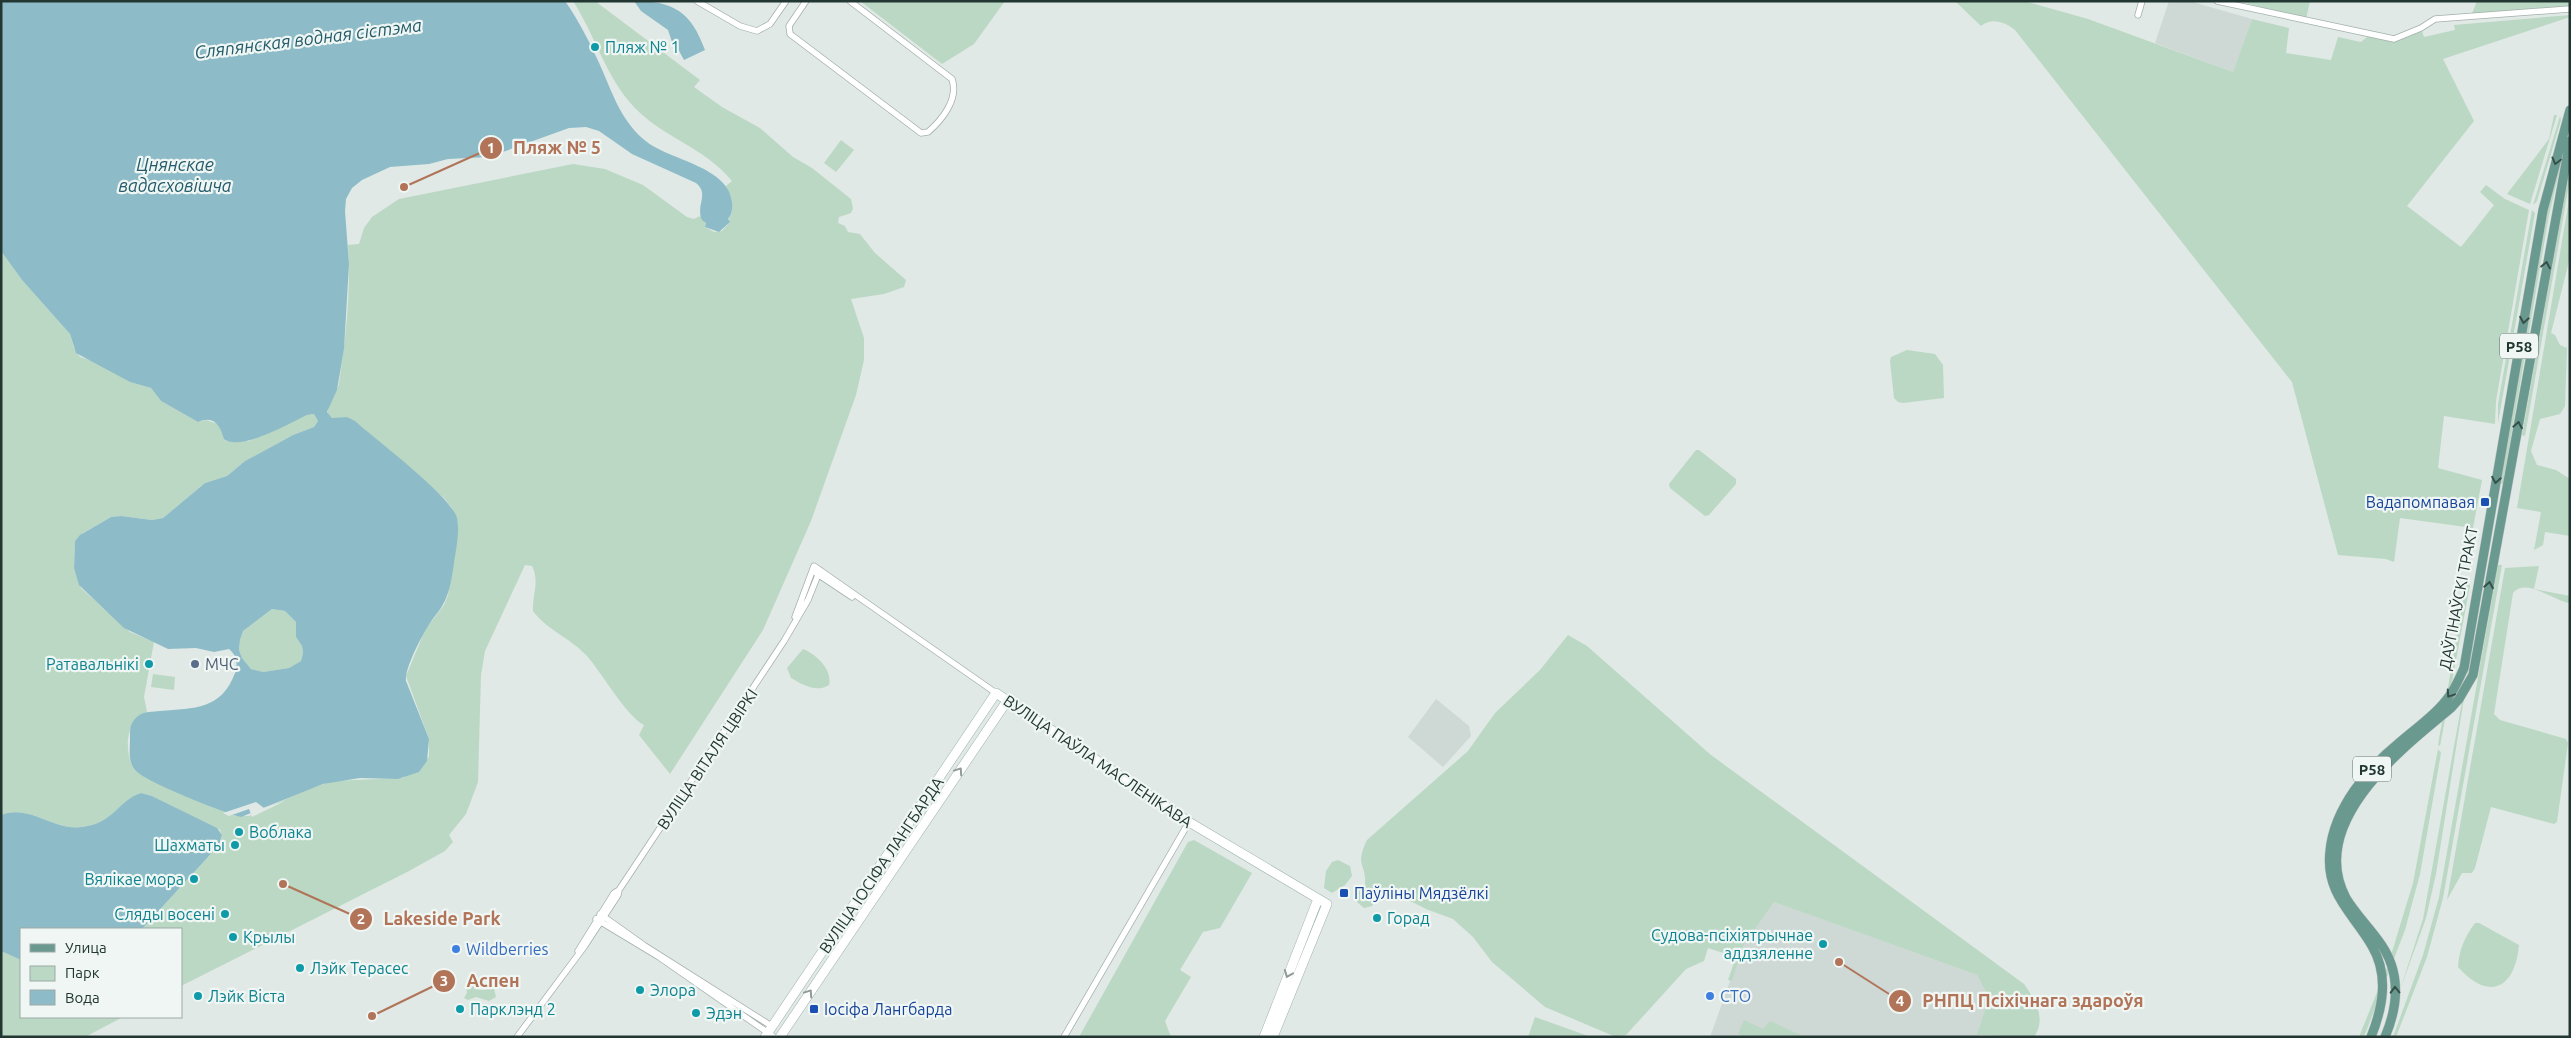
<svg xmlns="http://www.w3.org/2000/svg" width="2571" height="1038" viewBox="0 0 2571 1038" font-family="Ubuntu,sans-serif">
	<rect width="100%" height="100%" fill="#e0e9e5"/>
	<path fill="#ced8d4" d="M 2169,1 L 2189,1 L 2252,19 L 2233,72 L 2155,43 Z
		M 1436,699 L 1469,726 L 1471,736 L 1443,767 L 1408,737 Z
		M 1774,902 L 1977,975 L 1989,998 L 1978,1035 L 1981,1037 L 1710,1037 L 1742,948 Z"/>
	<path fill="#bbd8c4" d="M 573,1 L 595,1 L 700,80 L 694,87 L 722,107 L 760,128 L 793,157 L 812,168 L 851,199 L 853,208 L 851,213 L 839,217 L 838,223 L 845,226 L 848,232 L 860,234 L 875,253 L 906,280 L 904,287 L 884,294 L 851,299 L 864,338 L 864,360 L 856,395 L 811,521 L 763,630 L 670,774 L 639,735 L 644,725 C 626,716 603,674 586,655 C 570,638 547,630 533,611 C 532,595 540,582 532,566 L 525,565 L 485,651 L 481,675 L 478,782 L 466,814 L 449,835 L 453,842 L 445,851 L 409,871 L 181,986 L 181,929 L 142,929 L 219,845 L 222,836 L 220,830 L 152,796 L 141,793 C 119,800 115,823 82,827 C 52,831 31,804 1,815 L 1,251 L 22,280 L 70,334 L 74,348 L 80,357 L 96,362 L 130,382 L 151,388 L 161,401 L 198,422 L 206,420 L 218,424 L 226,441 L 249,441 L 307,415 L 314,414 L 318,421 L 314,427 L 293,435 L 245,461 L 227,476 L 205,483 L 163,518 L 152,520 L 121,516 L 111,517 L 83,533 L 75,541 L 74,568 L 81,588 L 130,632 L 154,642 L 144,697 L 147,712 C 124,719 124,755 135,771 L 236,816 L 249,816 L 304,791 L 332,781 L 403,778 L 429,757 L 429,739 L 406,676 L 425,630 L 444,605 L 448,595 L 458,524 L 452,508 L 444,498 L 358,424 L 347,417 L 334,419 L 328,415 C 326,406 337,394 339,383 C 346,338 351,290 348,245 L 359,244 L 364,228 L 372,217 L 399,199 L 573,164 L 605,169 L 643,185 L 687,217 L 694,219 L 700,216 L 706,223 L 705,227 L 714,232 L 722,231 L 729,223 L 728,220 C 736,209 732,197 726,186 L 732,181 C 703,146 665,139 635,108 C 606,78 595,35 573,1 Z
		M 860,1 L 1005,1 L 974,44 L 942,64 Z
		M 1955,1 L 2024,1 L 2088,19 L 2233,72 L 2252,19 L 2289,28 L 2286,53 L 2331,60 L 2338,37 L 2361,42 L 2372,33 L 2394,39 L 2421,28 L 2424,37 L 2455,30 L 2454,25 L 2570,15 L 2570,17 L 2443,59 L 2474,121 L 2407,206 L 2461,247 L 2494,205 L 2480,192 L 2486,185 L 2505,199 L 2529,210 L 2496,401 L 2495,424 L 2444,416 L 2438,468 L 2482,480 L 2473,528 L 2400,518 L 2394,562 L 2386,559 L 2338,555 L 2292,382 L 2015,30 C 2005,22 1992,17 1981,26 Z
		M 2238,1 L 2310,1 L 2306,19 Z
		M 2477,1 L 2570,1 L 2570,6 L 2471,16 Z
		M 2554,115 L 2557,115 L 2530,204 L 2507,194 L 2549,139 Z
		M 2560,116 L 2561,120 L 2537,201 L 2533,205 Z
		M 2570,127 L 2549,215 L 2503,484 L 2500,483 L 2545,218 Z
		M 841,140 L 854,150 L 836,172 L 824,163 Z
		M 2570,167 L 2570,179 L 2525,436 L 2522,435 Z
		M 2570,194 L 2570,257 L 2551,333 L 2555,335 L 2560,345 L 2567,348 L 2565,406 L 2560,414 L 2540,419 L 2531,451 L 2537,465 L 2556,470 L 2570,479 L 2570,536 L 2545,532 L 2543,545 L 2534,550 L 2541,512 L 2517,508 Z
		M 2532,210 L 2535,213 L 2498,423 L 2498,404 Z
		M 1907,350 L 1935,354 L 1943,365 L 1944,398 L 1903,403 L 1898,402 L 1894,398 L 1890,361 L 1891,357 Z
		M 1696,450 L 1699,450 L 1736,479 L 1736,484 L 1709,515 L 1705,516 L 1670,488 L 1669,484 Z
		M 2498,565 L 2502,565 L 2443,898 L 2427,957 L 2396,1037 L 2393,1037 L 2423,955 L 2439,897 Z
		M 2539,566 L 2534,589 L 2570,596 L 2570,603 C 2553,601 2526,577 2513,593 L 2494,714 L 2500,720 L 2566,739 L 2568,743 L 2557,822 L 2554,824 L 2491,807 L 2475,868 L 2472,873 L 2462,873 L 2447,900 L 2505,568 Z
		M 2466,583 L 2470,585 L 2440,746 L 2438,745 Z
		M 272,609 L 285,611 L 296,622 L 296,637 L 302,646 L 303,653 L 301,661 L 289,668 L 263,672 L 251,669 L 242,658 L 239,650 L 240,640 L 243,631 Z
		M 1568,635 L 1587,646 L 1711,755 L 2024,984 C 2035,1000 2047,1018 2034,1037 L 1977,1035 L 1989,998 L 1977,975 L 1774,902 L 1742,948 L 1732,981 L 1728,980 L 1736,957 L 1708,948 L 1704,961 L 1686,969 L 1626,1035 L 1616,1037 L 1545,1007 L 1492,962 L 1473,937 L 1453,919 L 1426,909 L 1386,889 L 1381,891 L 1372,906 L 1364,908 L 1357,902 L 1357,889 L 1360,885 L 1365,885 C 1367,864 1354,867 1367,840 L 1468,751 L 1495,713 L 1540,670 Z
		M 2474,635 L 2436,874 L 2426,918 L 2400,990 L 2423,919 Z
		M 803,649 C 816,654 833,670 829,685 C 817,693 803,685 791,678 L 787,668 Z
		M 153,674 L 175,677 L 174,690 L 151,687 Z
		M 2438,749 L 2441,753 L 2420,874 L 2405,930 L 2364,1037 L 2359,1037 L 2388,965 L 2413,883 Z
		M 1194,840 L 1252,873 L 1220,928 L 1203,932 L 1180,970 L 1191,977 L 1165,1021 L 1171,1037 L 1079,1037 L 1188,842 Z
		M 1338,860 L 1350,866 L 1352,876 L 1345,885 L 1332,893 L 1324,888 L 1326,871 L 1332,862 Z
		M 2475,923 L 2479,923 L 2519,945 C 2515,990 2488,1001 2458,967 C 2459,950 2465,936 2475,923 Z
		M 1,951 L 21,960 L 21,1017 L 123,1017 L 85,1037 L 1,1037 Z
		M 470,985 L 481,990 L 494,989 L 496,997 L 489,1001 L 476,997 L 468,1000 L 464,998 L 467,993 L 466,986 Z
		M 1535,1017 L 1591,1037 L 1528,1037 Z
		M 1744,1020 L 1763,1029 L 1770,1021 L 1805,1037 L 1743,1037 L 1738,1034 Z"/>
	<path fill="#8dbcc8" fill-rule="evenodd" d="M 1,1 L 565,1 C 579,21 590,43 600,65 C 613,94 621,122 647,142 C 670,160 729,167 732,202 C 733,208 732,215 728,219 L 730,222 L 719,232 L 705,227 L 706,223 L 702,220 C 695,205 710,195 696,183 L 632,154 L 599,131 L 586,127 L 569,128 L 489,157 L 448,159 L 429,164 L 390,167 L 362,180 L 352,188 L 346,199 L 345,211 L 349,264 L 344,349 L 337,390 L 327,412 L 332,418 L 347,417 L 355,421 C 376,440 451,496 457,518 C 460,532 456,549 454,563 C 451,583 449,600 435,616 C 426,627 404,668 406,681 L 429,739 L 427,761 L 419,772 L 398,779 L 360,778 L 323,784 L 241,817 C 225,813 142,781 134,769 C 128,760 130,750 130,740 C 130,729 129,724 138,716 C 144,711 153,712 160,711 C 195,708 221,710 235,673 C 238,663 237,656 229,649 L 214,652 L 196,648 L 168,649 L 124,628 L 79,585 L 74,568 L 75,541 L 80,535 L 111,517 L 121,516 L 152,520 L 163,518 L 205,483 L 227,476 L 245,461 L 293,435 L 314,427 L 318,421 L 314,414 L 307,415 C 290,423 240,452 224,439 C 220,426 215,415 198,422 L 161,401 L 151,388 L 130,382 L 76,353 L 70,334 L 22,280 L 1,251 ZM 272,609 L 285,611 L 296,622 L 296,637 L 302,646 L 303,653 L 301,661 L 289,668 L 263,672 L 251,669 L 242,658 L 239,650 L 240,640 L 243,631 Z
		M 634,1 C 674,1 691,12 705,50 L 684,60 L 678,49 L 675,51 L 668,30 L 641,11 Z
		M 141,793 L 152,796 L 217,828 L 222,835 L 219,845 L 142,929 L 21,929 L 21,960 L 1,951 L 1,815 C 31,804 52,831 82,827 C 115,823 118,800 141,793 Z"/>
	<path fill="#e0e9e5" d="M 285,801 L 252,817 L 249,809 L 229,816 L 223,813 L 256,802 L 264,808 Z"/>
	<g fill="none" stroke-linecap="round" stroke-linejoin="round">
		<defs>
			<path id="street" d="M 697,1 L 740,26 L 757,31 L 770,24 L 786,1
				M 806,1 L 789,26 L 790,34 L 921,133 L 928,132 C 942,120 959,99 952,79 L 850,1
				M 2217,1 L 2394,39 L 2421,28 L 2435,19 L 2570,9
				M 2138,15 L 2142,1
				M 816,573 L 852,597
				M 795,617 L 814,566 L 996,693
				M 600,914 L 645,946 L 773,1027
				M 596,919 L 659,957 L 774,1037
				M 578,951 L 614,893 L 619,890
				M 517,1037 L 584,947 L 618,895 L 619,890 L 784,641 L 808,600 L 820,570
				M 1064,1037 L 1189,822"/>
			<path id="secondary" d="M 765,1037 L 996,693 L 1189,822 L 1327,904 L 1273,1037
				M 780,1037 L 1007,701
				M 1264,1037 L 1318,899"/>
			<path id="primary" d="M 2371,1037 C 2383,1007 2389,975 2372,946 C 2353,913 2325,894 2330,851 C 2334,808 2368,768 2400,742 C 2415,729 2431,718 2443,704 C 2453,693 2458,681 2464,668 L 2543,210 L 2570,110
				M 2385,1037 C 2399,1004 2401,970 2378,940 C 2368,926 2355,913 2346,898 C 2306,823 2401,749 2451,708 L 2459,699 L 2473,675 L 2570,141"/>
		</defs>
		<use href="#street" stroke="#a3b0ac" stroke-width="7"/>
		<use href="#secondary" stroke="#a0b3ad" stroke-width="10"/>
		<use href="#primary" stroke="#bdc3c2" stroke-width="10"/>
		<use href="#street" stroke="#fff" stroke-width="5.5"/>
		<use href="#secondary" stroke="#fff" stroke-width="9"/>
		<use href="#primary" stroke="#69998f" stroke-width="9"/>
	</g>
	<defs><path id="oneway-chevron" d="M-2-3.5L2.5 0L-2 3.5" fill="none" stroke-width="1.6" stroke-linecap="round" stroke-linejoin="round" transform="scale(1.25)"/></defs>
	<g stroke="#345049">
		<use href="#oneway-chevron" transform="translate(2556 161) rotate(105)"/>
		<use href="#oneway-chevron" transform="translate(2546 265) rotate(-79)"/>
		<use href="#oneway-chevron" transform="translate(2524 320) rotate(100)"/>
		<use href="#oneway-chevron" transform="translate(2518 425) rotate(-80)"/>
		<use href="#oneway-chevron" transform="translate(2496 480) rotate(100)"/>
		<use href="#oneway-chevron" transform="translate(2489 585) rotate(-80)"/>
		<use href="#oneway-chevron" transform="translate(2450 694) rotate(124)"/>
		<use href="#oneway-chevron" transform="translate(2395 990) rotate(-91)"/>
	</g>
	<g stroke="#909b98">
		<use href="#oneway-chevron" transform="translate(959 771) rotate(-56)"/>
		<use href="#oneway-chevron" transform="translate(1288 974) rotate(112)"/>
		<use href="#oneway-chevron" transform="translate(809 993) rotate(-56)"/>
	</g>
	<g fill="#0f9aa8" stroke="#eff6f3" stroke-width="2">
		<circle cx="595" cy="47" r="5"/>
		<circle cx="149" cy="664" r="5"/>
		<circle cx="239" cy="832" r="5"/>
		<circle cx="235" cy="845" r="5"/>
		<circle cx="194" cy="879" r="5"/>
		<circle cx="225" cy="914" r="5"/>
		<circle cx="1377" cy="918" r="5"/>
		<circle cx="233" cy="937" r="5"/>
		<circle cx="1823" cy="944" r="5"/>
		<circle cx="300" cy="968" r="5"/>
		<circle cx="640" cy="990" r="5"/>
		<circle cx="198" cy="996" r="5"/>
		<circle cx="460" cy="1009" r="5"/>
		<circle cx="696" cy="1013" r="5"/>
	</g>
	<g fill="#1a4fb4" stroke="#eff6f3" stroke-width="2">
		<rect x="2480" y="497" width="10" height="10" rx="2.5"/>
		<rect x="1339" y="888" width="10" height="10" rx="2.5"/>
		<rect x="809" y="1004" width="10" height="10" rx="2.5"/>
	</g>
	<circle fill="#5c6f8a" stroke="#eff6f3" stroke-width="2" cx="195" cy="664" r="5"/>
	<g fill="#3f7fe0" stroke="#eff6f3" stroke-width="2">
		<circle cx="456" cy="949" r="5"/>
		<circle cx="1710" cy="996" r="5"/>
	</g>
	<g text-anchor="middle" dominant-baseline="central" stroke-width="4.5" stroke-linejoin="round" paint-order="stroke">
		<g fill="#eff6f3" stroke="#60706c" stroke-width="1">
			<rect x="2500" y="333.5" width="38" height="25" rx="4"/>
			<rect x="2353" y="756.5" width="38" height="25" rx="4"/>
		</g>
		<g font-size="15" font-weight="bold" fill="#223732">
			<text x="2519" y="346">Р58</text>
			<text x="2372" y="769">Р58</text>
		</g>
		<g font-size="16" fill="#0d838f" stroke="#eff6f3" text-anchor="start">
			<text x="605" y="47">Пляж № 1</text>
			<text x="139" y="664" text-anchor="end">Ратавальнікі</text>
			<text x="249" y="832">Воблака</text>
			<text x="225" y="845" text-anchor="end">Шахматы</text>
			<text x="184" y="879" text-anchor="end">Вялікае мора</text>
			<text x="215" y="914" text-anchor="end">Сляды восені</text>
			<text x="1387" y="918">Горад</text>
			<text x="1813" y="935" text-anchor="end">Судова-псіхіятрычнае<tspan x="1813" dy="18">аддзяленне</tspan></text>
			<text x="243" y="937">Крылы</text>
			<text x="310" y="968">Лэйк Терасес</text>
			<text x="650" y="990">Элора</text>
			<text x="208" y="996">Лэйк Вiста</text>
			<text x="470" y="1009">Парклэнд 2</text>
			<text x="706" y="1013">Эдэн</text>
		</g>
		<g font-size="16" fill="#164399" stroke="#eff6f3" text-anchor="start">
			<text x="2475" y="502" text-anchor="end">Вадапомпавая</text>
			<text x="1354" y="893">Паўліны Мядзёлкі</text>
			<text x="824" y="1009">Іосіфа Лангбарда</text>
		</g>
		<g font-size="16" fill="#223732" stroke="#eff6f3">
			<text transform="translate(2458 598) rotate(-79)">ДАЎГІНАЎСКІ ТРАКТ</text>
			<text transform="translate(707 759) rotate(-56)">ВУЛІЦА ВІТАЛЯ ЦВІРКІ</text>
			<text transform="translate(1098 761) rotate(34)">ВУЛІЦА ПАЎЛА МАСЛЕНІКАВА</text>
			<text transform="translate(881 865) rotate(-56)">ВУЛІЦА ІОСІФА ЛАНГБАРДА</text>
		</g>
		<g font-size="16" fill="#4e5e75" stroke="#eff6f3" text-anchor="start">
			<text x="205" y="664">МЧС</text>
		</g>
		<g font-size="16" fill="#366cbe" stroke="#eff6f3" text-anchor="start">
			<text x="466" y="949">Wildberries</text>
			<text x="1720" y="996">СТО</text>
		</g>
		<g font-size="18" font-style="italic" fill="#245c6b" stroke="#eff6f3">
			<text transform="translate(308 38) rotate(-7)">Сляпянская водная сістэма</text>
			<text x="175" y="164">Цнянскае<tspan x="175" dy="21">вадасховішча</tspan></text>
		</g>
	</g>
	<path fill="none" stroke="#b17458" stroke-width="2" d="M404 187L491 148M283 884L361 919M372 1016L444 981M1839 962L1900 1001"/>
	<g fill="#b17458" stroke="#eff6f3" stroke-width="2">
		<circle cx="404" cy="187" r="5"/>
		<circle cx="283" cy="884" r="5"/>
		<circle cx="372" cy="1016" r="5"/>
		<circle cx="1839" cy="962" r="5"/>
		<circle cx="491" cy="148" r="12"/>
		<circle cx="361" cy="919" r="12"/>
		<circle cx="444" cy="981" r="12"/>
		<circle cx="1900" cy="1001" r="12"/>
	</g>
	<g font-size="15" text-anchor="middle" font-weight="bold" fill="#fff">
		<text x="491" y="153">1</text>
		<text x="361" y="924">2</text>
		<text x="444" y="986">3</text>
		<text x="1900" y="1006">4</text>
	</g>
	<g font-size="18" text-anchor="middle" font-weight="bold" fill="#b17458" stroke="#eff6f3" stroke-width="4.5" stroke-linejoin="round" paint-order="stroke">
		<text x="557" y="154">Пляж № 5</text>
		<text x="442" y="925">Lakeside Park</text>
		<text x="493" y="987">Аспен</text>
		<text x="2033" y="1007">РНПЦ Псіхічнага здароўя</text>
	</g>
	<rect width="2571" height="1038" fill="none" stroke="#223732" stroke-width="5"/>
	<rect x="20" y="928" width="162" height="90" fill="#eff6f3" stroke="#9daaa6"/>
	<rect x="30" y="944" width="25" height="8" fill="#69998f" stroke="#9daaa6"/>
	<text x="65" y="953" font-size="15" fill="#223732">Улица</text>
	<rect x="30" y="966" width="25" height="15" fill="#bbd8c4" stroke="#9daaa6"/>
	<text x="65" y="978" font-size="15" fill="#223732">Парк</text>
	<rect x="30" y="990" width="25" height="15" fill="#8dbcc8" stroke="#9daaa6"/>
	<text x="65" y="1003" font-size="15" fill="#223732">Вода</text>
</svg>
